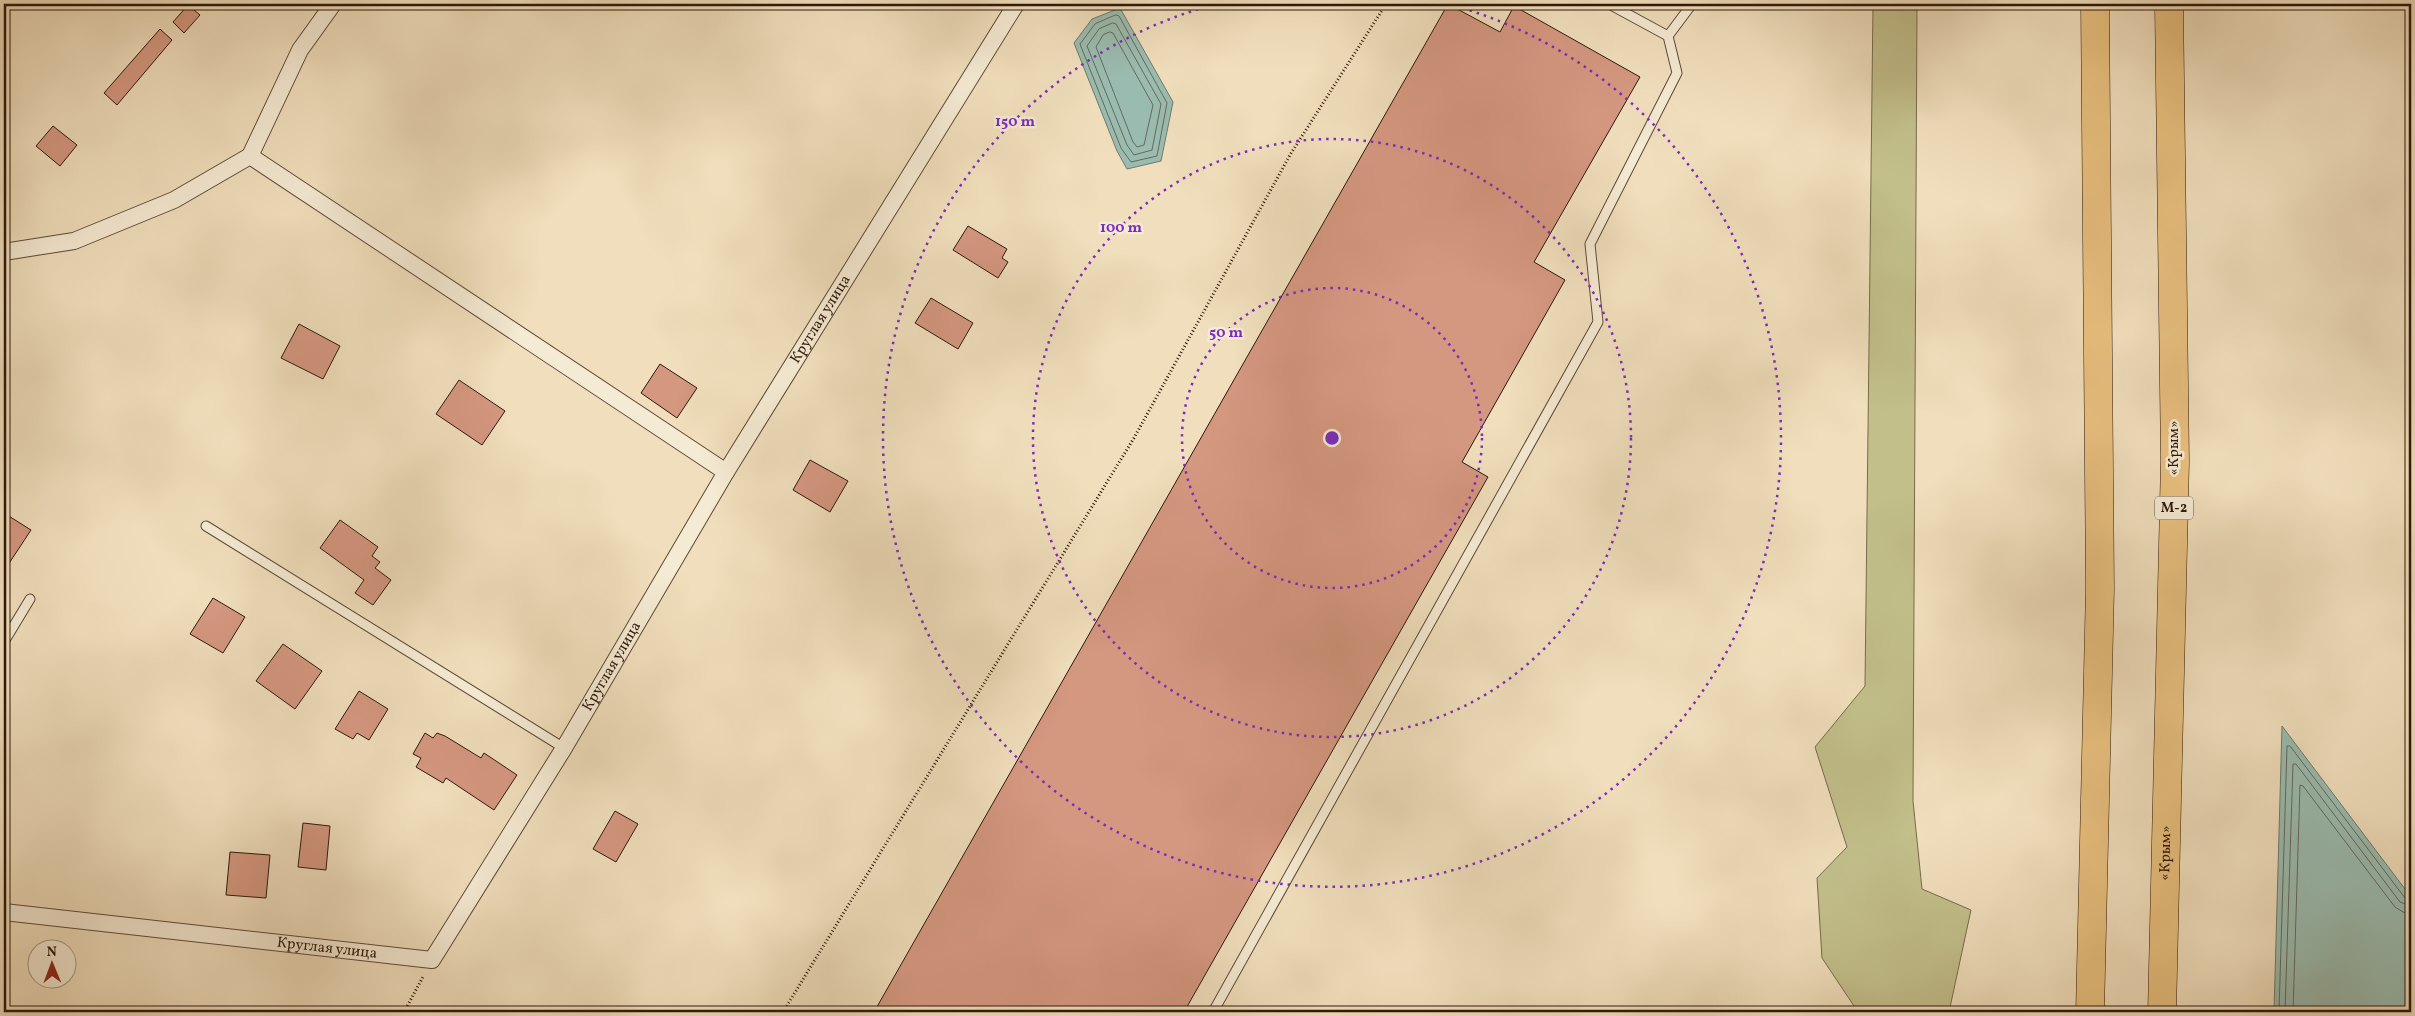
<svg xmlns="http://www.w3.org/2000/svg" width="2415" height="1016" viewBox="0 0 2415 1016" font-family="Vollkorn,serif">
	<rect width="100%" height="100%" fill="#f0debc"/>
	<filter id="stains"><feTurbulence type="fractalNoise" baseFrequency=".004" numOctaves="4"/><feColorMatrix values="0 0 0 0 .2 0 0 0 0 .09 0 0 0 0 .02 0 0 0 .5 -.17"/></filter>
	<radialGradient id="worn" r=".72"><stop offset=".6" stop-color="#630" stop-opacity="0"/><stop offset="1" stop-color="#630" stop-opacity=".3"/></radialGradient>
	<path fill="#c2bf8b" stroke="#786c4a" d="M 1873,4 L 1917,4 L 1913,801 L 1922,889 L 1971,910 L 1949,1012 L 1858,1012 L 1822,958 L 1817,878 L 1847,847 L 1815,747 L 1865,686 Z"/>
	<path fill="#9abcb0" stroke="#6f7a6d" d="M 1120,8 L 1173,102 L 1161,161 L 1127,169 L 1117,151 L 1074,43 L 1092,19 Z
		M 2282,726 L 2411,897 L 2411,1012 L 2274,1012 Z"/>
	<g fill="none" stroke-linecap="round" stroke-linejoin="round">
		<path stroke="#646a5c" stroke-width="1" d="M 1116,15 L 1119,16 L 1167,103 L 1157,156 L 1131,162 L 1121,148 L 1080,44 L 1095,24 Z
			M 1113,23 L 1116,24 L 1161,104 L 1152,150 L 1134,155 L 1127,145 L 1087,46 L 1099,29 Z
			M 1110,32 L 1113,33 L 1153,105 L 1144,145 L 1137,147 L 1133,142 L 1096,47 L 1103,35 Z
			M 2279,1012 L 2287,746 L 2290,746 L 2405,898 L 2411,900
			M 2285,1012 L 2293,764 L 2296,764 L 2400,902 L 2411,906
			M 2293,1012 L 2300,785 L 2303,786 L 2395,907 L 2403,912 L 2411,914"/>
	</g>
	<path fill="#d49780" stroke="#2e1809" d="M 1448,4 L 1500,32 L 1514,6 L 1640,77 L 1534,262 L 1565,280 L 1462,462 L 1488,477 L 1184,1012 L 874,1012 Z
		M 188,5 L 200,15 L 184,33 L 173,22 Z
		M 160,29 L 172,40 L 117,105 L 104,93 Z
		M 53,126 L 77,145 L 60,166 L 36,146 Z
		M 968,226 L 1007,249 L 1002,258 L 1008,262 L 998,278 L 953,250 Z
		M 931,298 L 973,323 L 958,349 L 915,323 Z
		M 299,324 L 340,346 L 323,379 L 281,358 Z
		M 660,364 L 697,388 L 677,418 L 641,393 Z
		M 459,380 L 505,411 L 482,445 L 436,414 Z
		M 810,460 L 848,481 L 830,512 L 793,490 Z
		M 4,513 L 31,530 L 4,571 Z
		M 340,520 L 378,547 L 372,556 L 380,562 L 375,568 L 391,580 L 373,605 L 355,593 L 364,580 L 320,548 Z
		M 213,598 L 245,617 L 223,653 L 190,634 Z
		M 283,644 L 322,671 L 295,709 L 256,681 Z
		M 359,691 L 388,709 L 369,740 L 357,733 L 353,739 L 335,729 Z
		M 425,733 L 433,738 L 437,733 L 445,736 L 481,758 L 484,753 L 517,775 L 494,810 L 446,778 L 443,783 L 416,767 L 421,758 L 413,754 Z
		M 615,811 L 638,824 L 616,862 L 593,849 Z
		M 303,823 L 330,826 L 326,870 L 298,867 Z
		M 230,852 L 270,855 L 266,898 L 226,895 Z"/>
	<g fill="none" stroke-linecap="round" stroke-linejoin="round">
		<defs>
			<path id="service" d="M 1668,36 L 1692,4
				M 206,526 L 564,748
				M 4,642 L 30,599
				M 1213,1012 L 1598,322 L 1590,244 L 1677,73 L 1668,36 L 1609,4"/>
			<g id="minor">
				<path d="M 250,156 L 300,50 L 333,4"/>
				<path d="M 4,252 L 74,241 L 174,200 L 250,156 L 726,472"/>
				<path id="s1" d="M 4,912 L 432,960 L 564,748 L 726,472 L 1016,4"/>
			</g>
			<g id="motorway">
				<path d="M 2090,1012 L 2100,588 L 2095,4"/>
				<path id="s2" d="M 2162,1012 L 2175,461 L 2169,4"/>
			</g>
		</defs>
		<use href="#service" stroke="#5e4a36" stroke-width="11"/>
		<use href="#minor" stroke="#5e4a36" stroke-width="18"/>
		<use href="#motorway" stroke="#2e1809" stroke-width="29"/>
		<path stroke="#2e1809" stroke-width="3" stroke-dasharray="1 2.5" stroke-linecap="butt" d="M 404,1012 L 424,975
			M 783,1012 L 1134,438 L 1290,155 L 1386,4"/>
		<use href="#service" stroke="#f5ead3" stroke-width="9"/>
		<use href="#minor" stroke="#f5ead3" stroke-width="16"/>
		<use href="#motorway" stroke="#e8bf7e" stroke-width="28"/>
	</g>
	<g fill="none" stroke="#7b2cbf" stroke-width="2.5" stroke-dasharray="2.5 5">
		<circle cx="1332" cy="438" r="150"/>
		<circle cx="1332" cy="438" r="299"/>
		<path d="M1448 4A449 449 0 1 1 1216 4"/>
	</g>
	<g text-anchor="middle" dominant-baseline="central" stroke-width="5" stroke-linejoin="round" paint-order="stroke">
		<rect fill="#f5ead3" stroke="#6a5746" stroke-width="1" x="2155" y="496.5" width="38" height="23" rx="4"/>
		<g font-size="14" font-weight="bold" fill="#2e1809">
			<text x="2174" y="508">М-2</text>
		</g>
		<g font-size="15" fill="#2e1809" stroke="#f5ead3">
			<text stroke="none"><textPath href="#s1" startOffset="1180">Круглая улица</textPath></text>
			<text transform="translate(2174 448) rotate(-90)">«Крым»</text>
			<text stroke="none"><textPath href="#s1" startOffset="775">Круглая улица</textPath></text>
			<text stroke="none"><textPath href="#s2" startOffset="159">«Крым»</textPath></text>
			<text stroke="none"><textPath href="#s1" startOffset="325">Круглая улица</textPath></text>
		</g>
	</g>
	<circle cx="1332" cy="438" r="8" fill="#7b2cbf" stroke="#f5ead3" stroke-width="2.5"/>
	<g font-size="15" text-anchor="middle" font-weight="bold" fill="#7b2cbf" stroke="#f5ead3" stroke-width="5" stroke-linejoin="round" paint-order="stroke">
		<text x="1015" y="126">150 m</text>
		<text x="1121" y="232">100 m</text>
		<text x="1226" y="337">50 m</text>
	</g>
	<rect width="2415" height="1016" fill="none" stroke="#f0debc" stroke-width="20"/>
	<rect x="5" y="5" width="2405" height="1006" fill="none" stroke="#2e1809" stroke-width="2.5"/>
	<rect x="10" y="10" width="2395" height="996" fill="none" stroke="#2e1809"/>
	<g transform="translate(52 964) rotate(359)"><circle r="24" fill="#f5ead3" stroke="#a59682"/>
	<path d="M0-4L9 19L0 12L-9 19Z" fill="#8f2418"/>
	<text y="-8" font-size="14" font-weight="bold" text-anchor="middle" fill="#2e1809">N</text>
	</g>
	<rect width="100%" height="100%" filter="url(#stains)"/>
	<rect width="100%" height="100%" fill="url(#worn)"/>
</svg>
